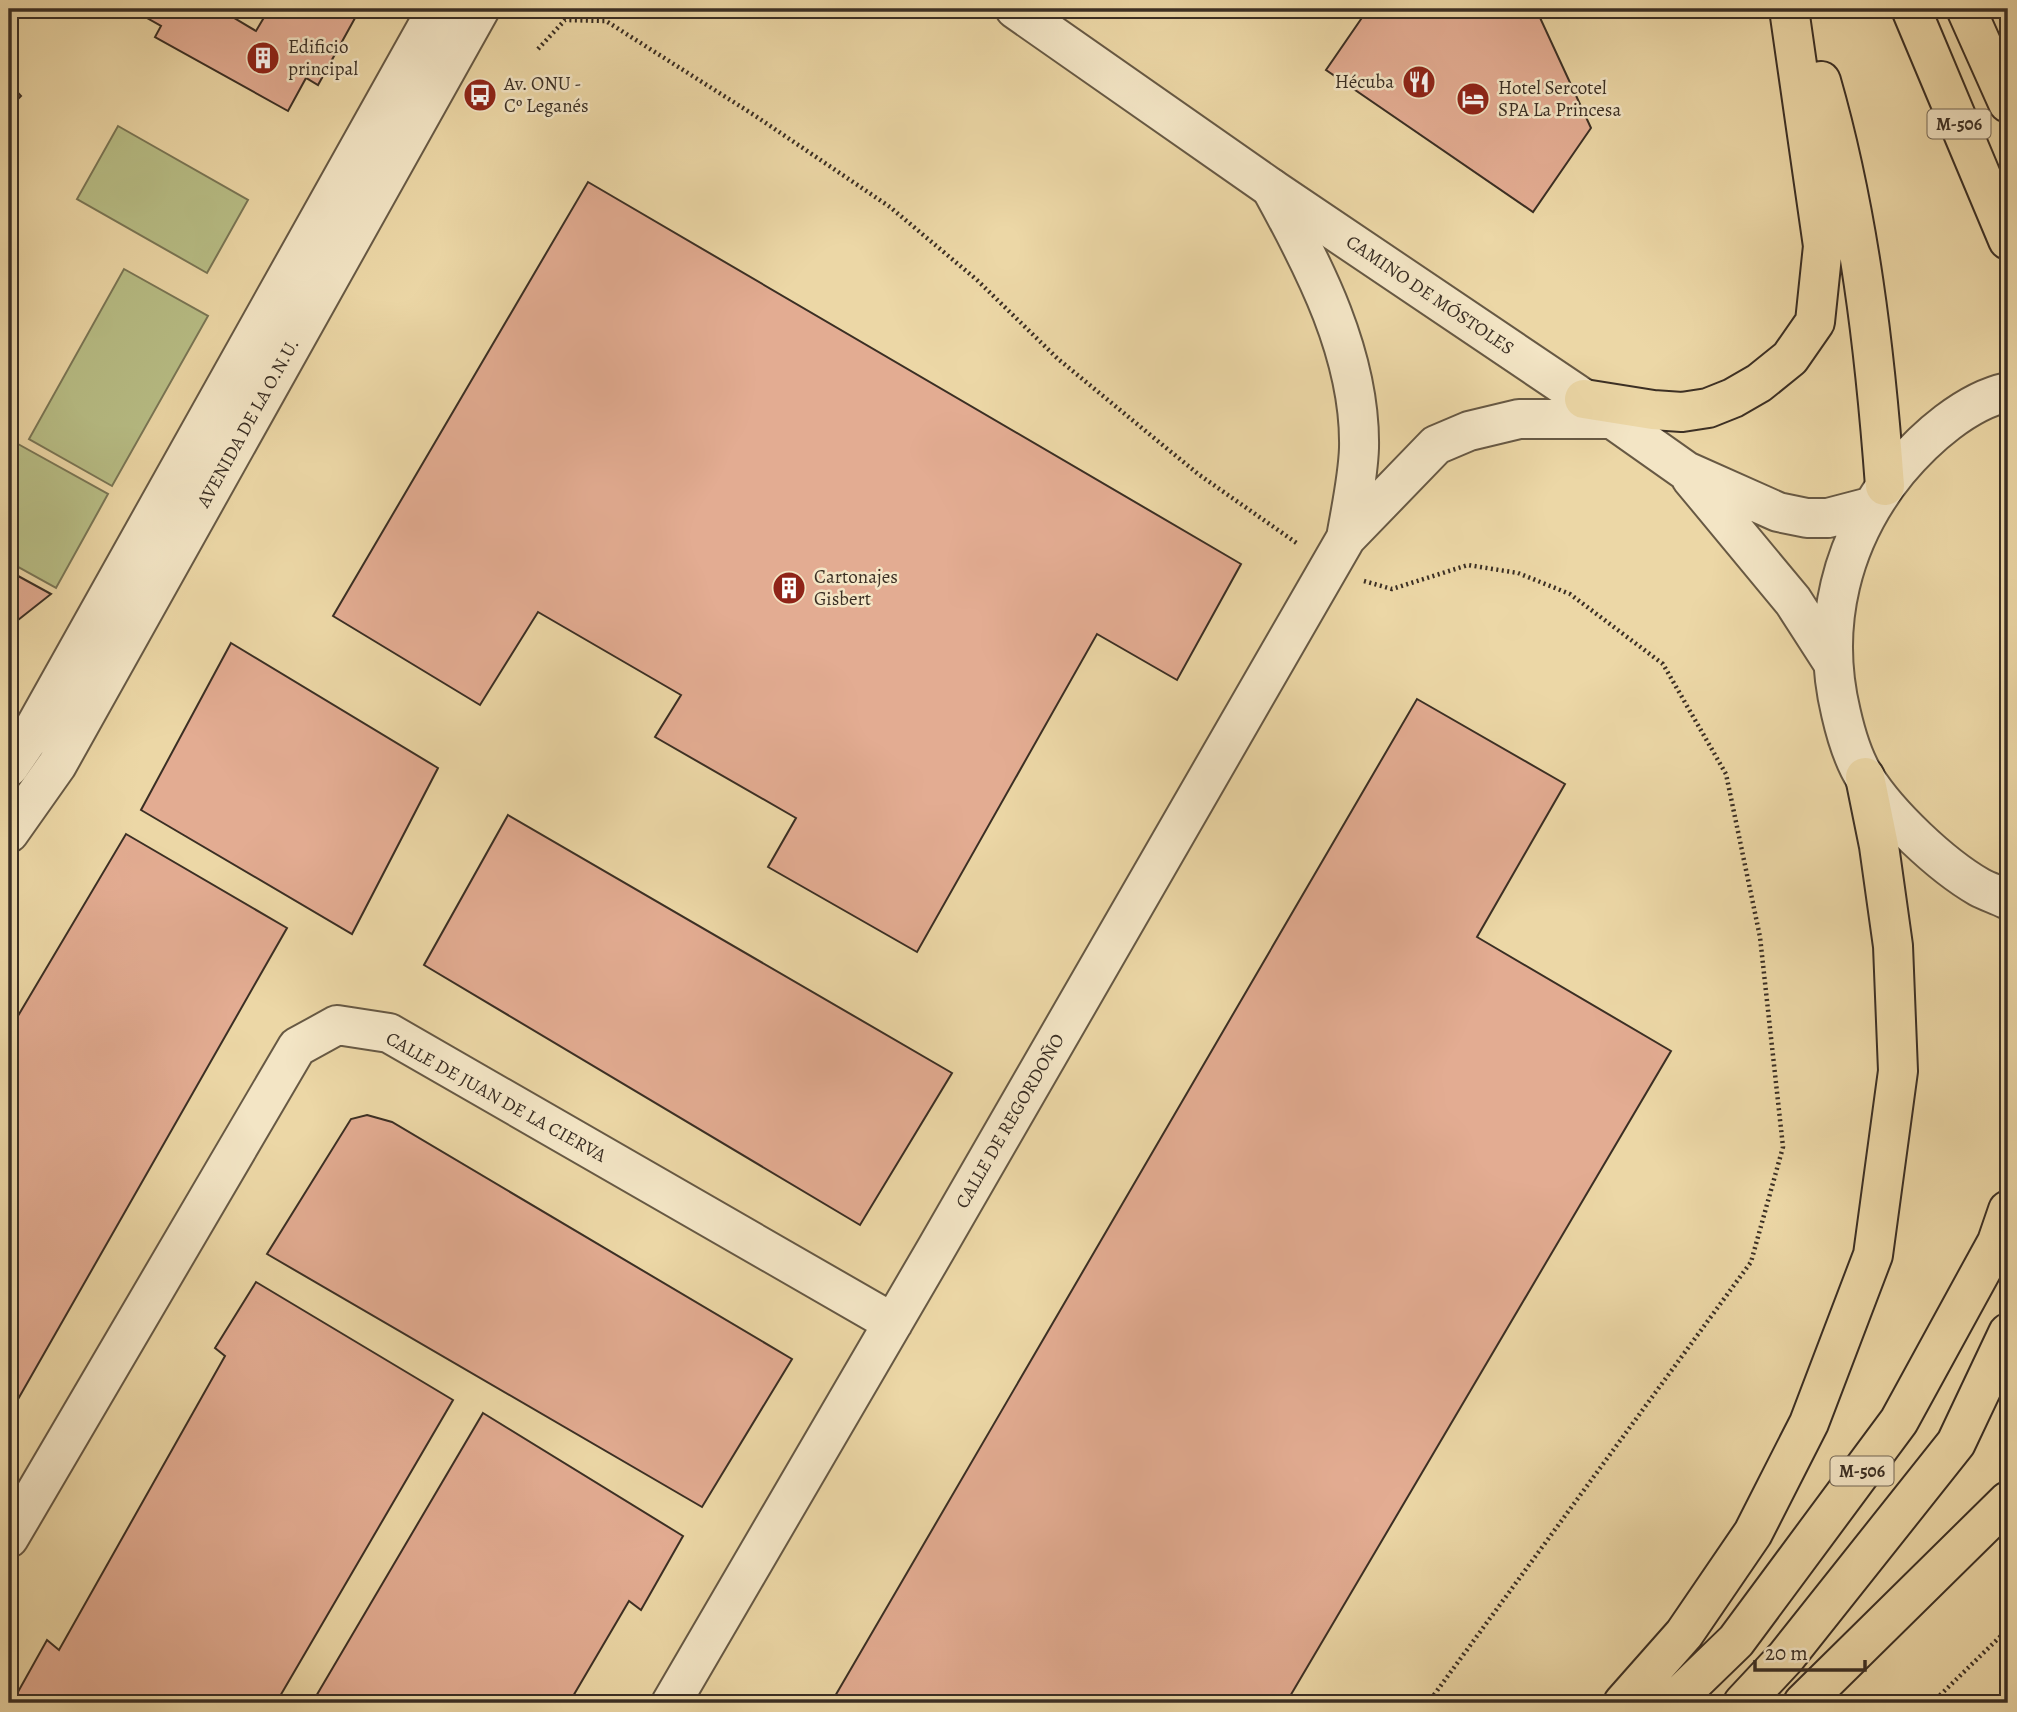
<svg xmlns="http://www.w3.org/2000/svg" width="2017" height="1712" viewBox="0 0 2017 1712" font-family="Alegreya,serif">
	<rect width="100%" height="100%" fill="#ecd7a6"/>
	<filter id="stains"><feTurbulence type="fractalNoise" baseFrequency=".00286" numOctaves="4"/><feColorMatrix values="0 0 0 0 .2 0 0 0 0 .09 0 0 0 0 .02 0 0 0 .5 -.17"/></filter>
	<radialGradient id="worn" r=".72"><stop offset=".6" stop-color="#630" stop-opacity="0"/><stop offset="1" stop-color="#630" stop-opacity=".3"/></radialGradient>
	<path fill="#b8be86" stroke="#7a7655" stroke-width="2" d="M 118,126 L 248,200 L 207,273 L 77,199 Z
		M 124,269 L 208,316 L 112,486 L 29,439 Z
		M 9,439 L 108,494 L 56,588 L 9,562 Z"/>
	<path fill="#e3ac92" stroke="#3b2f24" stroke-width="2" d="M 131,9 L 219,9 L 256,31 L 269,9 L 360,9 L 318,85 L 306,78 L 288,111 L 155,37 L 161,26 Z
		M 1368,9 L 1536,9 L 1591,128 L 1533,212 L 1326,70 Z
		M 9,83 L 21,96 L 9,108 Z
		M 588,182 L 1241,564 L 1177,680 L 1097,634 L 917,952 L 768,867 L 796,818 L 655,737 L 681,695 L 538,612 L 480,705 L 333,616 Z
		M 9,571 L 51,594 L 13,624 L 12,637 L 9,639 Z
		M 231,643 L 438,768 L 352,934 L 141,810 Z
		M 1417,699 L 1565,784 L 1477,937 L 1671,1051 L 1286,1703 L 831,1703 Z
		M 508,815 L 952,1073 L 860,1225 L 424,965 Z
		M 126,834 L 287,928 L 9,1415 L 9,1031 Z
		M 367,1115 L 392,1122 L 792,1359 L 702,1507 L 267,1254 L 351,1119 Z
		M 256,1282 L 453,1400 L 276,1703 L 22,1703 L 14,1699 L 47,1640 L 59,1650 L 225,1356 L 215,1348 Z
		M 483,1413 L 683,1536 L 641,1610 L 629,1601 L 569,1703 L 312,1703 Z"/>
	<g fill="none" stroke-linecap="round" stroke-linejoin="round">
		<defs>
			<path id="minor" d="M 1271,188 C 1314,266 1361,356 1359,448 C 1358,478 1351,509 1346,538
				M 9,1538 L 297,1047 L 337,1025 L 389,1033 L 893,1323
				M 671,1703 L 936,1249 L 1346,538 L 1436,445 L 1469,431 L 1519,419 L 1611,419"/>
			<path id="tertiary" d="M 1015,9 L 1271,188 L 1584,399 L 1686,471 L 1778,512 L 1807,518 L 1828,518 L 1870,507
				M 2008,392 C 1966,401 1925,438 1898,470 C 1841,540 1820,626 1841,713 C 1846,735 1853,759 1865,778 C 1888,815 1941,865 1979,887 C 1988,892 1999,895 2008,900
				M 1691,478 L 1793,601 L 1831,660
				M 9,767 L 27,741 L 437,9
				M 9,833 L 57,765 L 480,9"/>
			<path id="motorway" d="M 1911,9 L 2008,240
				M 1966,9 L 2008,103
				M 1821,81 C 1859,213 1875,350 1885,486
				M 1584,399 L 1653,410 L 1682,412 L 1708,408 L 1733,398 L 1759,383 L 1790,358 L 1815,322 L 1823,246 L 1789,9
				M 1623,1703 L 1684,1634 L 1753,1533 L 1809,1423 L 1873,1255 L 1898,1071 L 1893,946 L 1879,846 L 1865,777
				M 1672,1703 L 1736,1641 L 1899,1421 L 1997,1242 L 2008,1210
				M 1743,1703 L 1786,1657 L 1956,1443 L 2008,1333
				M 1803,1703 L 2008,1501"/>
		</defs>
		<use href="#minor" stroke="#675944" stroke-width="42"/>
		<use href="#tertiary" stroke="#675944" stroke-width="42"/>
		<use href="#motorway" stroke="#3b2f24" stroke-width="42"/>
		<path stroke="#3b2f24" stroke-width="4.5" stroke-dasharray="2 3.5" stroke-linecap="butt" d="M 538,49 L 565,20 L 606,21 L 754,115 L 890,207 L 977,280 L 1058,359 L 1198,474 L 1298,544
			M 1364,581 L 1392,589 L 1468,565 L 1518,573 L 1570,594 L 1663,664 L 1726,774 L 1760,937 L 1783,1147 L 1751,1262 L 1428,1703
			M 1932,1703 L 2008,1629"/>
		<use href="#minor" stroke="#f3e5c5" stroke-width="38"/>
		<use href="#tertiary" stroke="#f3e5c5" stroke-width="38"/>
		<use href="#motorway" stroke="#ecd7a6" stroke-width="38"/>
	</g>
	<defs>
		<symbol id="building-disc" viewBox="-11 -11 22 22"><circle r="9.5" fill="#8f2418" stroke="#f3e5c5"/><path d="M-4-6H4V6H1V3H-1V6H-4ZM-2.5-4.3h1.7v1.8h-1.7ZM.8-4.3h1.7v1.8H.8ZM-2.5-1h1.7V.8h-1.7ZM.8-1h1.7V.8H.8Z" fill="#fff"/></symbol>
		<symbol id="restaurant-disc" viewBox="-11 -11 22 22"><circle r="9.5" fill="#8f2418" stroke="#f3e5c5"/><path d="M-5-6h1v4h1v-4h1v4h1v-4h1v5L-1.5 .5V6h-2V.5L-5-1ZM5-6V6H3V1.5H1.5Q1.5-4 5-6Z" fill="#fff"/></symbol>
		<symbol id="bus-disc" viewBox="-11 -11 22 22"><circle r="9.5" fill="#8f2418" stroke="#f3e5c5"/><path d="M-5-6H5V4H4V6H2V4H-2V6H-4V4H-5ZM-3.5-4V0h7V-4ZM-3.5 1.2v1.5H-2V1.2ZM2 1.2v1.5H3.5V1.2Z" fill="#fff"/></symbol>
		<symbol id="hotel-disc" viewBox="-11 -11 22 22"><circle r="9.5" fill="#8f2418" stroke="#f3e5c5"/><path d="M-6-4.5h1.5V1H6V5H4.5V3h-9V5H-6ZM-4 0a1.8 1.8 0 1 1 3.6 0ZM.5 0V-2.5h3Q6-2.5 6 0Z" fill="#fff"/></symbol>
	</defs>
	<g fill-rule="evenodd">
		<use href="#building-disc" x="244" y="39" width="38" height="38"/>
		<use href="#restaurant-disc" x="1400" y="63" width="38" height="38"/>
		<use href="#bus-disc" x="461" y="76" width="38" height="38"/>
		<use href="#hotel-disc" x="1454" y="80" width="38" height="38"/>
		<use href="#building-disc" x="770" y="569" width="38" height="38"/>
	</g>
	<g text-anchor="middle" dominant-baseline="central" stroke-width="5" stroke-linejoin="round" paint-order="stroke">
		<g fill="#f3e5c5" stroke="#726654" stroke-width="2">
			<rect x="1927.5" y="109.5" width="63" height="29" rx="5"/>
			<rect x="1830.5" y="1456.5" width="63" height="29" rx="5"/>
		</g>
		<g font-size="18" font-weight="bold" fill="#3b2f24">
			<text x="1959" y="124">M-506</text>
			<text x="1862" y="1471">M-506</text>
		</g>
		<g font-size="19" fill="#3b2f24" stroke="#f3e5c5" text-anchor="start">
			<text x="288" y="47">Edificio<tspan x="288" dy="22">principal</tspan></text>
			<text x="1394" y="82" text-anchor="end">Hécuba</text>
			<text x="504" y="84">Av. ONU -<tspan x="504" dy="22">Cº Leganés</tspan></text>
			<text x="1498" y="88">Hotel Sercotel<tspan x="1498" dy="22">SPA La Princesa</tspan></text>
			<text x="814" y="577">Cartonajes<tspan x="814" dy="22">Gisbert</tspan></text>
		</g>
		<g font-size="19" fill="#3b2f24" stroke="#f3e5c5">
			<text transform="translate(1430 295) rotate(34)">CAMINO DE MÓSTOLES</text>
			<text transform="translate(248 423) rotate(-61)">AVENIDA DE LA O.N.U.</text>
			<text transform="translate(496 1097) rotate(29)">CALLE DE JUAN DE LA CIERVA</text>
			<text transform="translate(1010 1121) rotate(-60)">CALLE DE REGORDOÑO</text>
		</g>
	</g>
	<rect width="2017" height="1712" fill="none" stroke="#ecd7a6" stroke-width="35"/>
	<rect x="10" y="10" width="1996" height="1691" fill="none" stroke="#3b2f24" stroke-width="3.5"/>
	<rect x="18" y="18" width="1982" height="1677" fill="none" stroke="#3b2f24" stroke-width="2"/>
	<path d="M1755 1660v10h110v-10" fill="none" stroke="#3b2f24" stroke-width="3.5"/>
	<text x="1765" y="1660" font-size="21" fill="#3b2f24" stroke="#f3e5c5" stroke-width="5" paint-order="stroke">20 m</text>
	<rect width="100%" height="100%" filter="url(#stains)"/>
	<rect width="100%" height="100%" fill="url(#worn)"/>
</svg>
